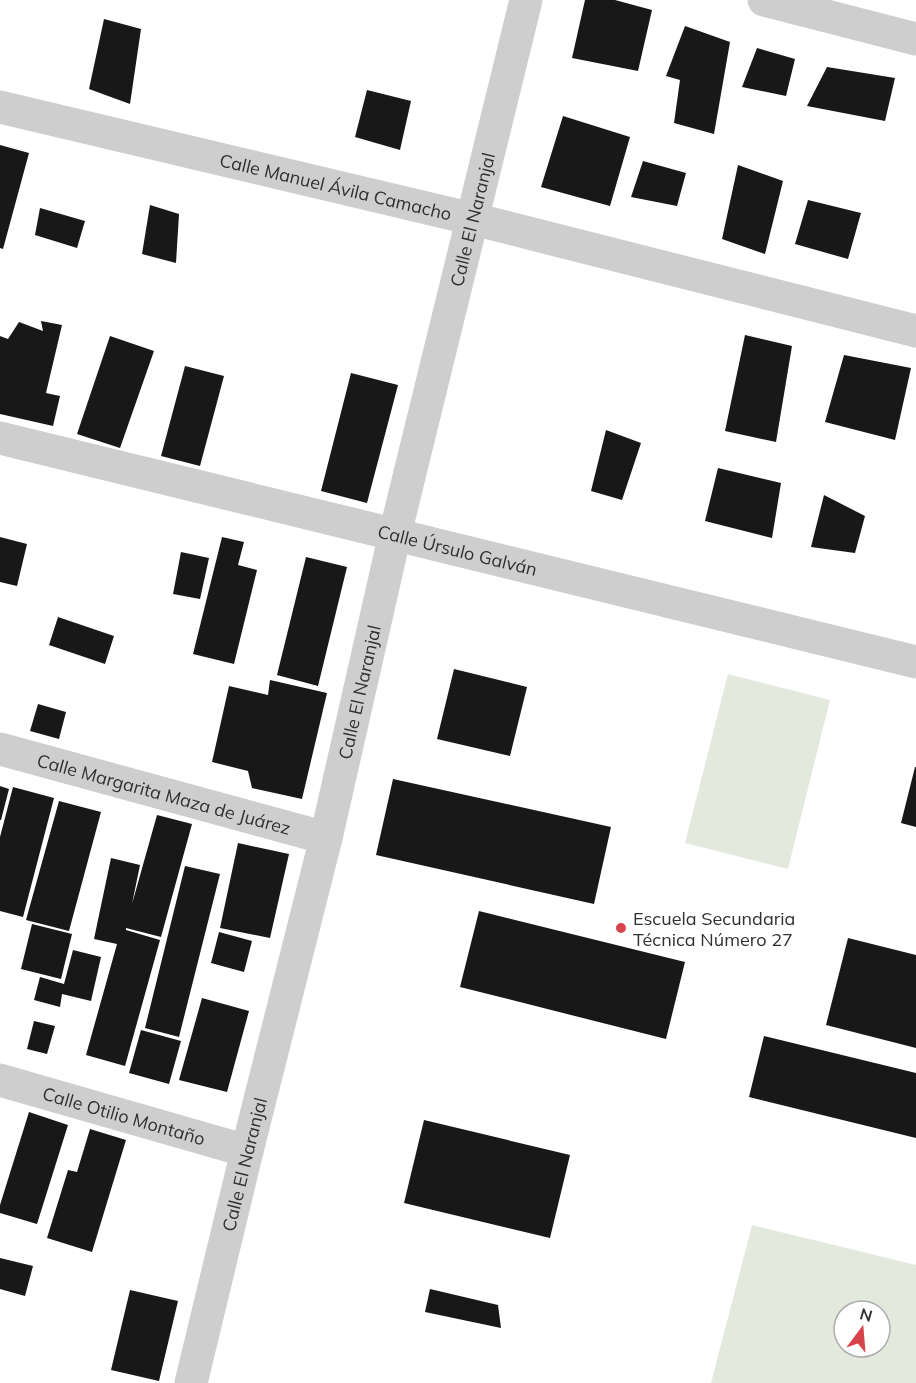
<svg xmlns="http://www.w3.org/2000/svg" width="916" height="1383" viewBox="0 0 916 1383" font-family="Mulish,sans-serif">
	<rect width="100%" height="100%" fill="#fff"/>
	<path fill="#e4e9de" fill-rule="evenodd" d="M 728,674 L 830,700 L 788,869 L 685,843 Z
		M 752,1225 L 916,1265 L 916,1383 L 711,1383 ZM 844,1311 L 880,1311 L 880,1347 L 844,1347 Z"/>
	<path fill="#181818" d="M 585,0 L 615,0 L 652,10 L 638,71 L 572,58 Z
		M 104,19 L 141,29 L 130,104 L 89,89 Z
		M 685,26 L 730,42 L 714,134 L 674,123 L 680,80 L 666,76 Z
		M 757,48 L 795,59 L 786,96 L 742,87 Z
		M 827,67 L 895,78 L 885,121 L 807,106 Z
		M 367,90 L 411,101 L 400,150 L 355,137 Z
		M 563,116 L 630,137 L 610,206 L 541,187 Z
		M 0,145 L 29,153 L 3,249 L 0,248 Z
		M 643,161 L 686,173 L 677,206 L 631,197 Z
		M 738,165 L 783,181 L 765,254 L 722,239 Z
		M 808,200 L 861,213 L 848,259 L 795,244 Z
		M 150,205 L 179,214 L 176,263 L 142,254 Z
		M 40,208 L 85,221 L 77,248 L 35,235 Z
		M 41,321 L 62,325 L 46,393 L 60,396 L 53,426 L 0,414 L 0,336 L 8,339 L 19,322 L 43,331 Z
		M 745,335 L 792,346 L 776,442 L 725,431 Z
		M 110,336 L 154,351 L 120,448 L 77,434 Z
		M 844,355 L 911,368 L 895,440 L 825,422 Z
		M 185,366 L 224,376 L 200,466 L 161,456 Z
		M 351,373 L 398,385 L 367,503 L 321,491 Z
		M 606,430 L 641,443 L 622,500 L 591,491 Z
		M 718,468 L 781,483 L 772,538 L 705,521 Z
		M 824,495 L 865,516 L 855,553 L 811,547 Z
		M 0,537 L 27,544 L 17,586 L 0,582 Z
		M 222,537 L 244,542 L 238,565 L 257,570 L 234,664 L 193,654 Z
		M 181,552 L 209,558 L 200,599 L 173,594 Z
		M 306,557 L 347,567 L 318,686 L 277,675 Z
		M 58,617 L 114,636 L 105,664 L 49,645 Z
		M 454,669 L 527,687 L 510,756 L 437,739 Z
		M 270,680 L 327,693 L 302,799 L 252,788 L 248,771 L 212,762 L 229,686 L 268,695 Z
		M 38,704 L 66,712 L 59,739 L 30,731 Z
		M 915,767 L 916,767 L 916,827 L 901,823 Z
		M 393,779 L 611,827 L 594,904 L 376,855 Z
		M 0,786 L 9,789 L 1,820 L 0,820 Z
		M 13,787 L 54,798 L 23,917 L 0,911 L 0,837 Z
		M 59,801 L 101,812 L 69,931 L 26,920 Z
		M 157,815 L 192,824 L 161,937 L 126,928 L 126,930 L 160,940 L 125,1066 L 86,1055 L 117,944 L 94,939 L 111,858 L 140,865 L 132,904 Z
		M 238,843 L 289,854 L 270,938 L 220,928 Z
		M 185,866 L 220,874 L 179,1037 L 145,1028 Z
		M 479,911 L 685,962 L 666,1039 L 460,987 Z
		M 32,924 L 72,934 L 61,979 L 21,969 Z
		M 219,932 L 252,941 L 244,972 L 211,963 Z
		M 848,938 L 916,955 L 916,1048 L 826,1025 Z
		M 73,950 L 101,957 L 91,1001 L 62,994 L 60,1007 L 34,1000 L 40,977 L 64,984 Z
		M 202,998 L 249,1011 L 227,1092 L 179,1080 Z
		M 34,1021 L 55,1026 L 47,1054 L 27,1049 Z
		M 141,1030 L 181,1041 L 169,1084 L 129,1073 Z
		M 764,1036 L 916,1073 L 916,1138 L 749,1097 Z
		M 29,1112 L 68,1125 L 37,1224 L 0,1213 L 0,1205 Z
		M 424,1120 L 570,1155 L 550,1238 L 404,1203 Z
		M 90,1129 L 126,1140 L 92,1252 L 47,1238 L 68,1170 L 77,1172 Z
		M 0,1258 L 33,1266 L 25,1296 L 0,1289 Z
		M 430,1289 L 498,1305 L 501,1328 L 425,1312 Z
		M 130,1290 L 178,1301 L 159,1381 L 111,1370 Z"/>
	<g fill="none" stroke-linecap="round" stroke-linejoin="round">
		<g stroke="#cecece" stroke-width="33">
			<path d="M 764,0 L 916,39"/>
			<path id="s1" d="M 0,107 L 473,219 L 916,331"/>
			<path id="s2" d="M 0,438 L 916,662"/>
			<path id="s3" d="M 0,749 L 326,838"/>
			<path id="s4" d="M 0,1080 L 247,1151"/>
			<path id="s5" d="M 191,1383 L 247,1151 L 326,838 L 395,534 L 526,0"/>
		</g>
	</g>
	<circle fill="#d7444b" stroke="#fff" stroke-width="2" cx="621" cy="928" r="6"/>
	<g text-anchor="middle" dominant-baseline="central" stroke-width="6" stroke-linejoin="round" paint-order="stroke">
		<g font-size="18" fill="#313131" stroke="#fff">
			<text stroke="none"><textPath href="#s1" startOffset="345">Calle Manuel Ávila Camacho</textPath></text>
			<text stroke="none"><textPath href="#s5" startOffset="1197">Calle El Naranjal</textPath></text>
			<text stroke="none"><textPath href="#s2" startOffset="471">Calle Úrsulo Galván</textPath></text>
			<text stroke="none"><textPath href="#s5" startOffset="711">Calle El Naranjal</textPath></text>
			<text stroke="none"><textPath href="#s3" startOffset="170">Calle Margarita Maza de Juárez</textPath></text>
			<text stroke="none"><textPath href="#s4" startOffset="129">Calle Otilio Montaño</textPath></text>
			<text stroke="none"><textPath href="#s5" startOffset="225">Calle El Naranjal</textPath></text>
		</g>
		<g font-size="18" fill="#313131" stroke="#fff" text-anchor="start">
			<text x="633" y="918">Escuela Secundaria<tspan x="633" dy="21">Técnica Número 27</tspan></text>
		</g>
	</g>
	<g transform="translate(862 1329) rotate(16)"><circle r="28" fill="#ffffff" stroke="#adadad" stroke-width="1.5"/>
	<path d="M0-4.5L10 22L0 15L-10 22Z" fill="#d7444b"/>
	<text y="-9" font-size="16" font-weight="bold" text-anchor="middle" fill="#313131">N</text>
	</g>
</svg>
